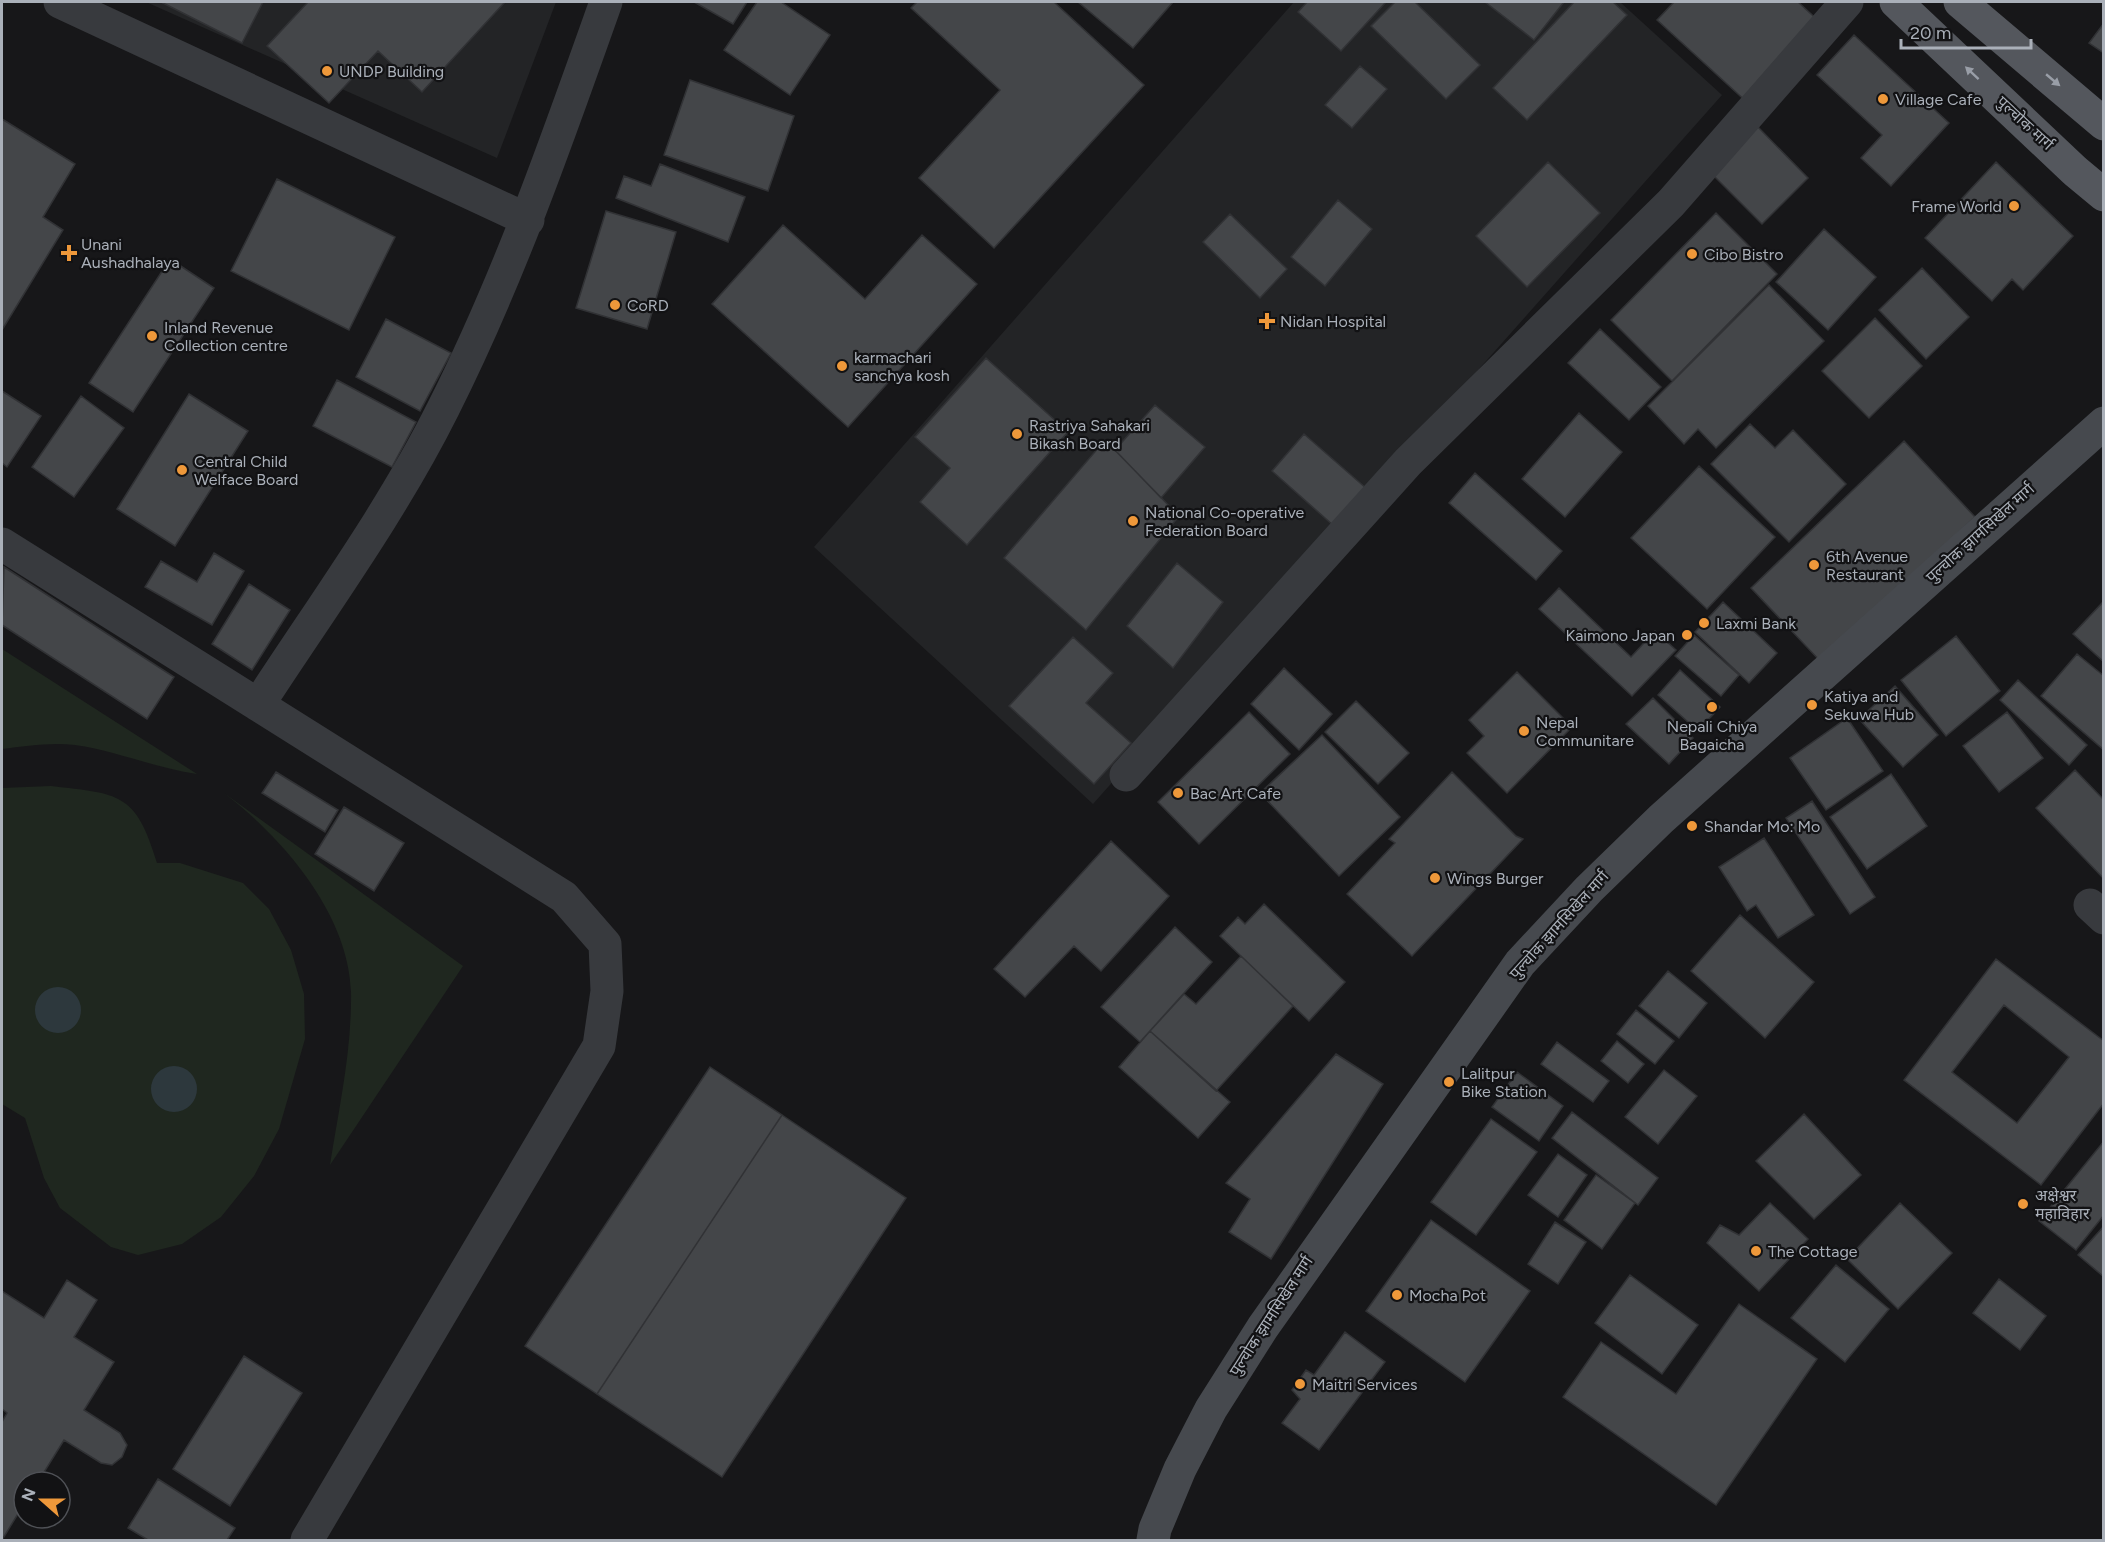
<svg xmlns="http://www.w3.org/2000/svg" width="2105" height="1542" viewBox="0 0 2105 1542" font-family="Figtree,'Noto Sans Devanagari',sans-serif">
	<rect width="100%" height="100%" fill="#171719"/>
	<path fill="#232426" d="M 146,2 L 556,2 L 497,158 Z
		M 1294,2 L 1620,2 L 1722,95 L 1093,804 L 814,547 Z"/>
	<path fill="#1f271f" d="M 2,649 L 197,774 C 155,768 117,751 75,745 C 52,742 25,746 2,749 Z
		M 51,786 C 119,794 136,792 157,863 L 180,863 L 243,883 L 269,909 L 291,950 L 304,994 L 305,1039 L 279,1129 L 254,1176 L 221,1217 L 182,1244 L 138,1255 L 111,1247 L 60,1208 L 44,1178 L 25,1118 L 2,1104 L 2,788 Z
		M 224,793 L 463,966 L 330,1165 C 339,1108 352,1050 351,992 C 349,914 282,837 224,793 Z"/>
	<path fill="#2d383d" d="M35 1010a23 23 0 1 1 46 0a23 23 0 1 1-46 0Z
		M151 1089a23 23 0 1 1 46 0a23 23 0 1 1-46 0Z"/>
	<path fill="#444649" stroke="#313235" stroke-width="1.5" fill-rule="evenodd" d="M 161,2 L 263,2 L 242,43 Z
		M 308,2 L 505,2 L 422,92 L 378,51 L 329,103 L 267,46 Z
		M 694,2 L 747,2 L 733,24 Z
		M 757,2 L 781,2 L 830,35 L 790,95 L 724,50 Z
		M 917,2 L 1054,2 L 1144,85 L 994,248 L 919,178 L 1000,90 L 911,8 Z
		M 1078,2 L 1173,2 L 1133,48 Z
		M 1307,2 L 1386,2 L 1341,51 L 1298,12 Z
		M 1395,2 L 1415,2 L 1480,65 L 1446,99 L 1371,26 Z
		M 1485,2 L 1564,2 L 1534,40 Z
		M 1574,2 L 1613,2 L 1627,15 L 1527,120 L 1493,88 Z
		M 1674,2 L 1798,2 L 1823,25 L 1750,105 L 1657,20 Z
		M 2104,23 L 2104,53 L 2089,43 Z
		M 1854,35 L 1949,123 L 1891,186 L 1861,158 L 1882,135 L 1817,75 Z
		M 1360,66 L 1387,89 L 1352,128 L 1325,105 Z
		M 690,80 L 794,116 L 768,191 L 664,155 Z
		M 2,119 L 75,164 L 43,217 L 63,230 L 2,330 Z
		M 1757,126 L 1808,178 L 1762,224 L 1711,173 Z
		M 1548,162 L 1600,213 L 1527,287 L 1476,236 Z
		M 1996,162 L 2073,236 L 2023,290 L 2012,279 L 1992,301 L 1925,238 Z
		M 660,164 L 745,197 L 728,242 L 616,198 L 624,176 L 651,186 Z
		M 277,179 L 395,237 L 349,330 L 231,271 Z
		M 1338,200 L 1372,229 L 1325,286 L 1291,257 Z
		M 606,211 L 676,232 L 647,329 L 576,308 Z
		M 1716,213 L 1777,274 L 1672,381 L 1611,320 Z
		M 1230,214 L 1287,269 L 1260,298 L 1203,242 Z
		M 783,225 L 865,299 L 922,235 L 977,284 L 848,427 L 712,304 Z
		M 1824,229 L 1876,277 L 1828,330 L 1776,282 Z
		M 170,259 L 214,288 L 133,412 L 89,383 Z
		M 1922,268 L 1969,317 L 1926,359 L 1879,310 Z
		M 1769,285 L 1824,341 L 1716,448 L 1698,429 L 1684,444 L 1648,406 Z
		M 1875,318 L 1922,366 L 1869,418 L 1822,371 Z
		M 386,319 L 451,353 L 420,411 L 356,377 Z
		M 1600,329 L 1661,387 L 1629,420 L 1568,363 Z
		M 986,358 L 1068,432 L 967,545 L 920,502 L 950,468 L 915,437 Z
		M 337,380 L 416,422 L 392,467 L 313,426 Z
		M 2,391 L 41,416 L 7,467 L 2,463 Z
		M 189,394 L 248,431 L 175,546 L 117,509 Z
		M 81,396 L 124,428 L 74,497 L 32,467 Z
		M 1155,405 L 1205,447 L 1161,498 L 1115,450 Z
		M 1579,413 L 1622,452 L 1565,517 L 1522,479 Z
		M 1750,424 L 1775,448 L 1793,430 L 1846,484 L 1789,542 L 1711,464 Z
		M 1304,434 L 1367,489 L 1334,526 L 1272,471 Z
		M 1105,440 L 1179,516 L 1086,630 L 1004,558 Z
		M 1904,441 L 1975,517 L 1822,663 L 1751,588 Z
		M 1699,466 L 1775,537 L 1707,609 L 1631,538 Z
		M 1475,473 L 1562,551 L 1536,580 L 1449,503 Z
		M 214,553 L 244,571 L 212,625 L 145,587 L 161,561 L 197,582 Z
		M 1177,563 L 1223,602 L 1173,668 L 1127,626 Z
		M 4,567 L 174,677 L 147,719 L 2,625 Z
		M 249,584 L 290,610 L 252,670 L 212,644 Z
		M 1559,588 L 1631,657 L 1655,631 L 1676,650 L 1632,696 L 1539,609 Z
		M 2104,601 L 2104,662 L 2073,634 Z
		M 1723,602 L 1777,653 L 1749,683 L 1695,632 Z
		M 1694,635 L 1739,675 L 1721,696 L 1675,656 Z
		M 1956,636 L 2000,691 L 1946,736 L 1901,680 Z
		M 1073,637 L 1113,673 L 1086,703 L 1131,743 L 1094,784 L 1009,706 Z
		M 2077,654 L 2104,676 L 2104,750 L 2041,696 Z
		M 1284,668 L 1332,714 L 1299,750 L 1251,704 Z
		M 1680,670 L 1720,707 L 1698,731 L 1658,695 Z
		M 1517,672 L 1572,727 L 1507,793 L 1467,753 L 1484,736 L 1469,720 Z
		M 2018,680 L 2087,745 L 2069,765 L 2000,700 Z
		M 1895,686 L 1938,735 L 1903,767 L 1859,719 Z
		M 1653,698 L 1693,738 L 1669,764 L 1626,724 Z
		M 1356,701 L 1409,753 L 1378,784 L 1325,732 Z
		M 1249,712 L 1290,754 L 1199,844 L 1158,802 Z
		M 2007,712 L 2043,758 L 1999,792 L 1963,746 Z
		M 1847,718 L 1883,771 L 1826,810 L 1790,758 Z
		M 1322,735 L 1400,817 L 1339,876 L 1260,793 Z
		M 2075,770 L 2104,800 L 2104,879 L 2036,808 Z
		M 276,772 L 338,810 L 325,832 L 262,793 Z
		M 1452,772 L 1516,836 L 1523,839 L 1412,956 L 1347,894 L 1395,843 L 1389,839 Z
		M 1891,774 L 1927,826 L 1867,869 L 1830,817 Z
		M 1812,801 L 1875,897 L 1850,914 L 1786,818 Z
		M 344,807 L 404,843 L 374,891 L 315,854 Z
		M 1764,838 L 1814,915 L 1778,938 L 1756,905 L 1747,911 L 1719,867 Z
		M 1111,841 L 1169,896 L 1101,971 L 1074,946 L 1025,997 L 994,969 Z
		M 1264,904 L 1345,982 L 1309,1021 L 1220,936 L 1238,917 L 1245,924 Z
		M 1740,915 L 1814,982 L 1765,1038 L 1691,971 Z
		M 1175,927 L 1212,962 L 1140,1042 L 1101,1007 Z
		M 1241,956 L 1293,1006 L 1216,1091 L 1150,1031 L 1184,994 L 1196,1004 Z
		M 1996,959 L 2104,1041 L 2104,1103 L 2041,1185 L 1904,1080 ZM 2004,1005 L 2069,1057 L 2017,1123 L 1952,1072 Z
		M 1668,971 L 1707,1003 L 1679,1038 L 1639,1006 Z
		M 1636,1010 L 1674,1041 L 1655,1064 L 1617,1034 Z
		M 1150,1031 L 1230,1102 L 1198,1138 L 1119,1067 Z
		M 1617,1041 L 1644,1064 L 1628,1083 L 1601,1061 Z
		M 1557,1042 L 1609,1081 L 1593,1102 L 1541,1064 Z
		M 1336,1054 L 1383,1084 L 1271,1259 L 1229,1232 L 1250,1199 L 1226,1183 Z
		M 710,1067 L 782,1115 L 597,1394 L 525,1346 Z
		M 1664,1070 L 1697,1096 L 1658,1144 L 1625,1117 Z
		M 1517,1072 L 1563,1106 L 1539,1141 L 1492,1107 Z
		M 1572,1112 L 1658,1178 L 1638,1205 L 1552,1138 Z
		M 1804,1114 L 1861,1175 L 1814,1219 L 1756,1161 Z
		M 782,1115 L 906,1198 L 722,1477 L 597,1394 Z
		M 1491,1119 L 1537,1152 L 1476,1235 L 1431,1202 Z
		M 2104,1141 L 2104,1215 L 2076,1250 L 2039,1221 Z
		M 1558,1154 L 1587,1175 L 1558,1217 L 1528,1195 Z
		M 1596,1175 L 1635,1203 L 1602,1249 L 1564,1220 Z
		M 1770,1203 L 1808,1239 L 1759,1291 L 1707,1243 L 1720,1225 L 1739,1235 Z
		M 1900,1203 L 1952,1253 L 1898,1309 L 1847,1259 Z
		M 1431,1220 L 1530,1291 L 1465,1382 L 1366,1311 Z
		M 1555,1222 L 1586,1242 L 1558,1284 L 1528,1264 Z
		M 2104,1226 L 2104,1277 L 2078,1255 Z
		M 1836,1265 L 1889,1309 L 1845,1362 L 1791,1318 Z
		M 1630,1275 L 1698,1325 L 1662,1374 L 1595,1323 Z
		M 1999,1279 L 2046,1316 L 2020,1350 L 1973,1313 Z
		M 67,1280 L 97,1300 L 74,1337 L 114,1362 L 84,1410 L 120,1433 L 127,1445 L 122,1457 L 112,1465 L 101,1463 L 64,1440 L 38,1482 L 24,1482 L 24,1504 L 2,1540 L 2,1422 L 7,1413 L 2,1409 L 2,1291 L 44,1318 Z
		M 1739,1304 L 1817,1359 L 1716,1505 L 1563,1397 L 1601,1342 L 1676,1394 Z
		M 1345,1332 L 1385,1362 L 1319,1450 L 1282,1423 L 1300,1399 L 1292,1390 L 1306,1370 L 1314,1375 Z
		M 244,1356 L 302,1393 L 230,1506 L 173,1469 Z
		M 158,1479 L 235,1528 L 227,1540 L 148,1540 L 128,1528 Z"/>
	<g fill="none" stroke-linecap="round" stroke-linejoin="round">
		<path stroke="#383a3e" stroke-width="33" d="M 60,2 L 528,220
			M 2,544 L 564,897 L 605,944 L 607,991 L 599,1046 L 307,1540
			M 258,705 C 321,608 391,513 443,409 C 509,278 557,140 606,2
			M 1126,775 L 1408,462 L 1671,203 L 1847,2
			M 2090,905 L 2104,918"/>
		<path stroke="#46494e" stroke-width="33" d="M 1153,1540 L 1155,1529 L 1180,1469 L 1211,1409 L 1263,1327 L 1520,963 L 1589,889 L 1661,819 L 2104,423"/>
		<path stroke="#54575d" stroke-width="33" d="M 1896,2 L 2075,171 L 2104,195
			M 1960,2 L 2104,124"/>
	</g>
	<defs><path id="oneway-solid" d="M-6-.8H1V-3.2L6.5 0L1 3.2V.8H-6Z" transform="scale(1.5)"/></defs>
	<g fill="#999ea7">
		<use href="#oneway-solid" transform="translate(1972 73) rotate(-137)"/>
		<use href="#oneway-solid" transform="translate(2053 80) rotate(40)"/>
	</g>
	<g fill="#ee983a" stroke="#121214" stroke-width="2">
		<circle cx="327" cy="71" r="6"/>
		<circle cx="1883" cy="99" r="6"/>
		<circle cx="2014" cy="206" r="6"/>
		<path d="M66 244h6v6h6v6h-6v6h-6v-6h-6v-6h6z"/>
		<circle cx="1692" cy="254" r="6"/>
		<circle cx="615" cy="305" r="6"/>
		<path d="M1264 312h6v6h6v6h-6v6h-6v-6h-6v-6h6z"/>
		<circle cx="152" cy="336" r="6"/>
		<circle cx="842" cy="366" r="6"/>
		<circle cx="1017" cy="434" r="6"/>
		<circle cx="182" cy="470" r="6"/>
		<circle cx="1133" cy="521" r="6"/>
		<circle cx="1814" cy="565" r="6"/>
		<circle cx="1704" cy="623" r="6"/>
		<circle cx="1687" cy="635" r="6"/>
		<circle cx="1812" cy="705" r="6"/>
		<circle cx="1712" cy="707" r="6"/>
		<circle cx="1524" cy="731" r="6"/>
		<circle cx="1178" cy="793" r="6"/>
		<circle cx="1692" cy="826" r="6"/>
		<circle cx="1435" cy="878" r="6"/>
		<circle cx="1449" cy="1082" r="6"/>
		<circle cx="2023" cy="1204" r="6"/>
		<circle cx="1756" cy="1251" r="6"/>
		<circle cx="1397" cy="1295" r="6"/>
		<circle cx="1300" cy="1384" r="6"/>
	</g>
	<g text-anchor="middle" dominant-baseline="central" stroke-width="4.5" stroke-linejoin="round" paint-order="stroke">
		<g font-size="16" fill="#aab0b9" stroke="#121214" text-anchor="start">
			<text x="339" y="71">UNDP Building</text>
			<text x="1895" y="99">Village Cafe</text>
			<text x="2002" y="206" text-anchor="end">Frame World</text>
			<text x="81" y="244">Unani<tspan x="81" dy="18">Aushadhalaya</tspan></text>
			<text x="1704" y="254">Cibo Bistro</text>
			<text x="627" y="305">CoRD</text>
			<text x="1280" y="321">Nidan Hospital</text>
			<text x="164" y="327">Inland Revenue<tspan x="164" dy="18">Collection centre</tspan></text>
			<text x="854" y="357">karmachari<tspan x="854" dy="18">sanchya kosh</tspan></text>
			<text x="1029" y="425">Rastriya Sahakari<tspan x="1029" dy="18">Bikash Board</tspan></text>
			<text x="194" y="461">Central Child<tspan x="194" dy="18">Welface Board</tspan></text>
			<text x="1145" y="512">National Co-operative<tspan x="1145" dy="18">Federation Board</tspan></text>
			<text x="1826" y="556">6th Avenue<tspan x="1826" dy="18">Restaurant</tspan></text>
			<text x="1716" y="623">Laxmi Bank</text>
			<text x="1675" y="635" text-anchor="end">Kaimono Japan</text>
			<text x="1824" y="696">Katiya and<tspan x="1824" dy="18">Sekuwa Hub</tspan></text>
			<text x="1536" y="722">Nepal<tspan x="1536" dy="18">Communitare</tspan></text>
			<text x="1712" y="726" text-anchor="middle">Nepali Chiya<tspan x="1712" dy="18">Bagaicha</tspan></text>
			<text x="1190" y="793">Bac Art Cafe</text>
			<text x="1704" y="826">Shandar Mo: Mo</text>
			<text x="1447" y="878">Wings Burger</text>
			<text x="1461" y="1073">Lalitpur<tspan x="1461" dy="18">Bike Station</tspan></text>
			<text x="2035" y="1195">अक्षेश्वर<tspan x="2035" dy="18">महाविहार</tspan></text>
			<text x="1768" y="1251">The Cottage</text>
			<text x="1409" y="1295">Mocha Pot</text>
			<text x="1312" y="1384">Maitri Services</text>
		</g>
		<g font-size="16" fill="#aab0b9" stroke="#121214">
			<text transform="translate(2025 123) rotate(43)">पुल्चोक मार्ग</text>
			<text transform="translate(1980 533) rotate(-42)">पुल्चोक झामसिखेल मार्ग</text>
			<text transform="translate(1559 925) rotate(-48)">पुल्चोक झामसिखेल मार्ग</text>
			<text transform="translate(1271 1316) rotate(-57)">पुल्चोक झामसिखेल मार्ग</text>
		</g>
	</g>
	<rect width="2105" height="1542" fill="none" stroke="#aab0b9" stroke-width="6"/>
	<g transform="translate(42 1500) rotate(291)"><circle r="28" fill="#121214" stroke="#4f5156" stroke-width="1.5"/>
	<path d="M0-4.5L10 22L0 15L-10 22Z" fill="#ee983a"/>
	<text y="-9" font-size="16" font-weight="bold" text-anchor="middle" fill="#aab0b9">N</text>
	</g>
	<path d="M1901 39v9h130v-9" fill="none" stroke="#aab0b9" stroke-width="3"/>
	<text x="1910" y="39" font-size="18" fill="#aab0b9" stroke="#121214" stroke-width="4.5" paint-order="stroke">20 m</text>
</svg>
